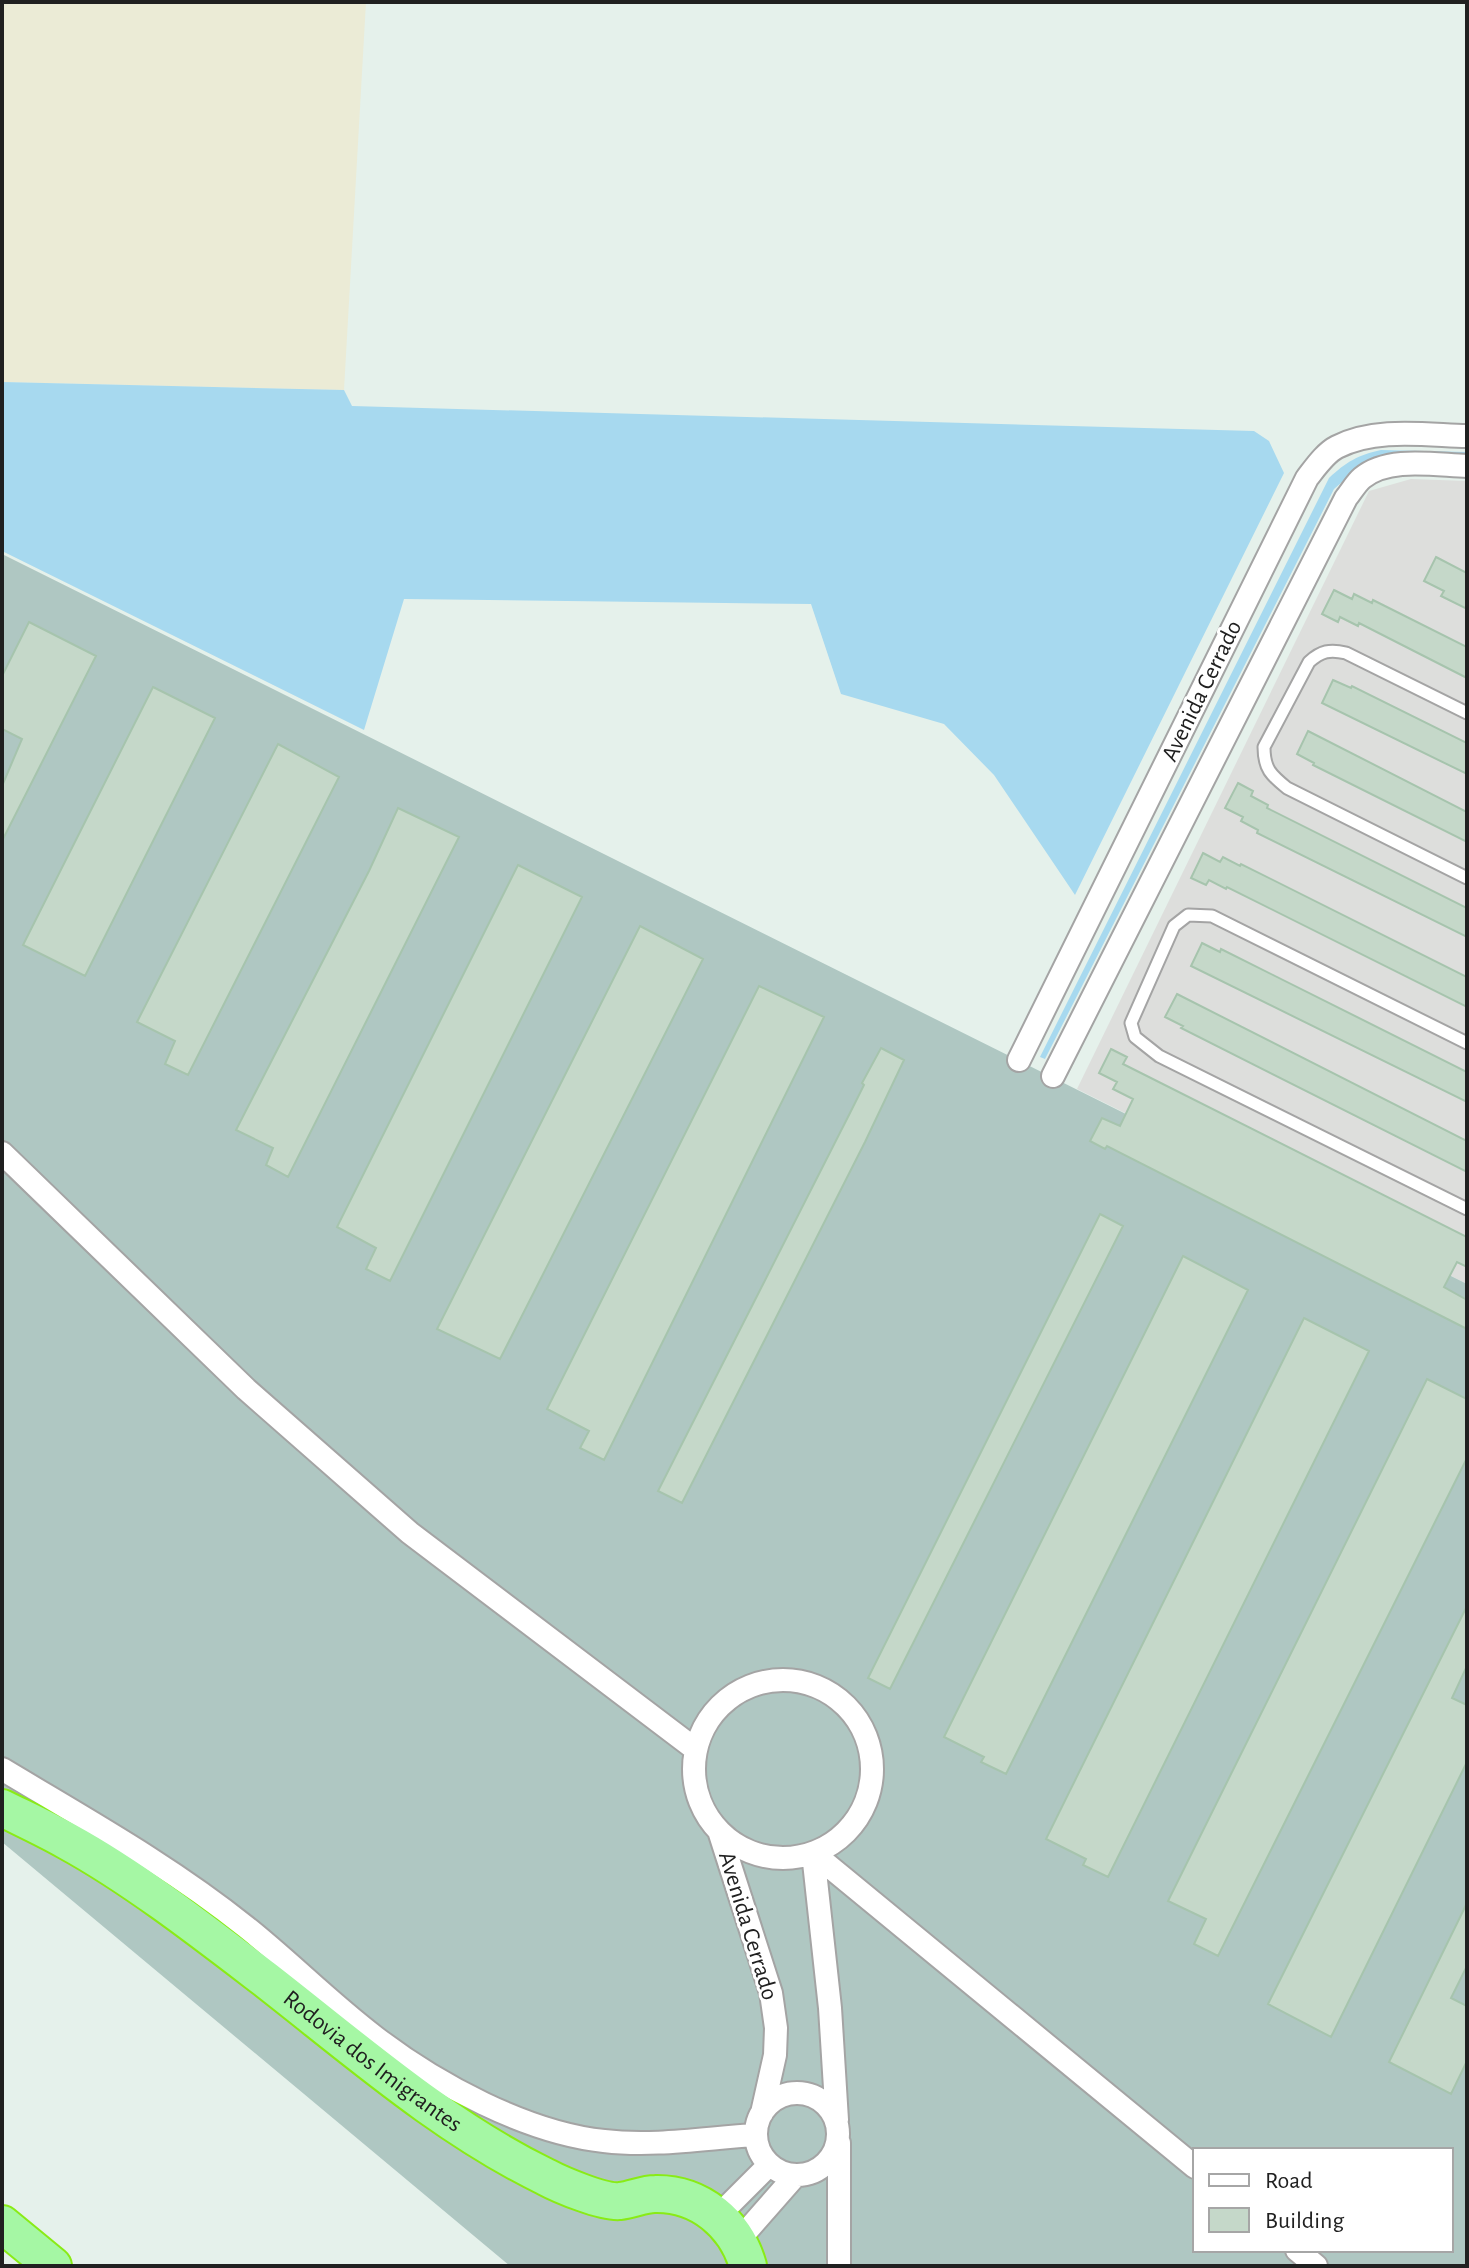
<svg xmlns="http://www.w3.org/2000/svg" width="1469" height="2268" viewBox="0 0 1469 2268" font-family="'Alegreya Sans',sans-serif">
	<rect width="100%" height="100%" fill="#e5f1eb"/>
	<path fill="#dddedc" d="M 1411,479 L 1467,481 L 1467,1284 L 1077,1089 L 1369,491 Z"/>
	<path fill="#ebebd6" d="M 2,2 L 366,2 L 344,390 L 2,382 Z"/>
	<path fill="#afc7c2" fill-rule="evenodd" d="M 2,554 L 1467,1284 L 1467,2266 L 510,2266 L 2,1842 ZM 1195,2150 L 1451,2150 L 1451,2250 L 1195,2250 Z"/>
	<path fill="#a7d9ef" d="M 2,382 L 344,390 L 352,406 L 1254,431 L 1269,441 L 1284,473 L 1075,895 L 994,775 L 944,724 L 841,694 L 811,604 L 404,599 L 364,730 L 2,551 Z
		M 1381,450 L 1467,452 L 1467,461 L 1357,469 L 1334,489 L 1045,1059 L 1040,1057 L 1329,478 C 1346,462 1358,455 1381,450 Z"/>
	<path fill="#c5d8c9" stroke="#a6c4ad" stroke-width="2" d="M 1436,557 L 1467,573 L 1467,609 L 1441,596 L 1444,591 L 1424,581 Z
		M 1334,590 L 1352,599 L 1354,594 L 1372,603 L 1373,600 L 1467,647 L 1467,678 L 1359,623 L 1358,626 L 1340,617 L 1338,622 L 1322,614 Z
		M 29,622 L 96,656 L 2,841 L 2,786 L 22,739 L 2,729 L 2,676 Z
		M 1333,680 L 1351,688 L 1352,686 L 1467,743 L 1467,774 L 1322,703 Z
		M 153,687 L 215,718 L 85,976 L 23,945 Z
		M 1308,731 L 1467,812 L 1467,842 L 1313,765 L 1314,763 L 1297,754 Z
		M 278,744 L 339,777 L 188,1075 L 165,1064 L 175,1041 L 137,1022 Z
		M 1238,783 L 1253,791 L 1251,796 L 1268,805 L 1267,808 L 1467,908 L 1467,937 L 1257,833 L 1258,830 L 1241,821 L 1243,817 L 1225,808 Z
		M 398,808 L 459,837 L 288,1177 L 266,1165 L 273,1148 L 236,1130 L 369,871 Z
		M 1203,853 L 1220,862 L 1223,857 L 1240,866 L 1241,864 L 1467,977 L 1467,1007 L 1227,887 L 1226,889 L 1209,880 L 1206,885 L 1191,878 Z
		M 518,865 L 582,897 L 390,1281 L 366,1269 L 376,1248 L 337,1227 Z
		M 640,926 L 703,959 L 500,1359 L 437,1329 Z
		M 1202,943 L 1220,952 L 1221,949 L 1467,1072 L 1467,1102 L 1191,966 Z
		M 759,986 L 824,1017 L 604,1460 L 580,1448 L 589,1431 L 547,1409 Z
		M 1177,994 L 1467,1141 L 1467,1172 L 1181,1028 L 1183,1026 L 1165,1017 Z
		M 881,1048 L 904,1060 L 865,1142 L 682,1503 L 658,1491 L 851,1111 L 864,1085 L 862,1083 Z
		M 1111,1049 L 1127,1057 L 1123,1064 L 1467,1237 L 1467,1267 L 1457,1262 L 1444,1287 L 1467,1300 L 1467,1329 L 1107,1146 L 1105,1149 L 1090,1141 L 1102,1118 L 1120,1126 L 1133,1099 L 1113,1089 L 1117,1082 L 1099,1073 Z
		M 1100,1214 L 1123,1226 L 890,1689 L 868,1678 Z
		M 1183,1256 L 1248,1290 L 1006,1774 L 981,1762 L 984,1757 L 944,1737 Z
		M 1304,1318 L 1369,1351 L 1108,1877 L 1083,1865 L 1086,1859 L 1046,1839 Z
		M 1427,1379 L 1467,1399 L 1467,1458 L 1218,1956 L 1194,1944 L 1206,1919 L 1168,1901 Z
		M 1467,1606 L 1467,1666 L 1452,1698 L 1467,1705 L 1467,1762 L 1331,2037 L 1268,2004 Z
		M 1467,1903 L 1467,1966 L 1451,1998 L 1467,2006 L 1467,2061 L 1451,2094 L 1389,2062 Z"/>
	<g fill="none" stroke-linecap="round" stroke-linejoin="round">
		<defs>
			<path id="service" d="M 1467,713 L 1346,653 C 1330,649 1321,651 1309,662 L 1264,747 C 1264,769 1271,775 1287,788 L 1467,878
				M 1467,1043 L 1212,916 L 1188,915 L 1174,926 L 1131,1023 L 1135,1037 L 1159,1056 L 1467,1209"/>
			<path id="minor" d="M 1019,1060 L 1307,478 C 1315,468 1325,453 1337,447 C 1375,427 1426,435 1467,436
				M 1053,1076 L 1346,498 C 1351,492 1356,483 1362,478 C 1388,456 1435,465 1467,466
				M 2,1153 L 246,1389 L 410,1533 L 695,1749
				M694 1769a89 89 0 1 1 178 0a89 89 0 1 1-178 0Z
				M 2,1769 C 85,1819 170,1866 246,1927 C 290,1962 330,2003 375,2037 C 436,2084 527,2133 604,2141 C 654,2147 706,2138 755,2135
				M 720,1834 L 771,1993 L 776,2028 L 775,2055 L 762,2113
				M 813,1853 L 1195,2167
				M 813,1853 L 830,2008 L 837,2120
				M756 2134a41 41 0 1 1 82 0a41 41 0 1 1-82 0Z
				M 718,2216 L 769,2165
				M 738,2241 L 795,2176
				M 1297,2250 L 1316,2266
				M 839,2266 L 839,2143"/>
			<g id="trunk">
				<path id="s1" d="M 2,1808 C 24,1819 46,1829 67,1841 C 133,1877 205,1933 265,1979 C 355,2049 443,2127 546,2177 C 561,2185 604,2203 620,2201 C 632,2200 643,2194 655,2194 C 700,2193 736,2224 748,2266"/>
				<path d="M 2,2224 L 53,2266"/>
			</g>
		</defs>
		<use href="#service" stroke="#a4a4a4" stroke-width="15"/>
		<use href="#minor" stroke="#a4a4a4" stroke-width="26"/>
		<use href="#trunk" stroke="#89eb16" stroke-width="40"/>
		<use href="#service" stroke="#fff" stroke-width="11"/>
		<use href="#minor" stroke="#fff" stroke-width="22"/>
		<use href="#trunk" stroke="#a5f7a4" stroke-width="36"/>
	</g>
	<g text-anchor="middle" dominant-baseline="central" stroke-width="6" stroke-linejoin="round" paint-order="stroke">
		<g font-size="24" fill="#202020" stroke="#fff">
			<text transform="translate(1202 691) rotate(-64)">Avenida Cerrado</text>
			<text transform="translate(748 1926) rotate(73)">Avenida Cerrado</text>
			<text stroke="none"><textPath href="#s1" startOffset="450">Rodovia dos Imigrantes</textPath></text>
		</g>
	</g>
	<rect width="1469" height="2268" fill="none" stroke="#202020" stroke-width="8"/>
	<rect x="1193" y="2148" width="260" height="104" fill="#ffffff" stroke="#a6a6a6" stroke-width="2"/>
	<rect x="1209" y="2174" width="40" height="12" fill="#ffffff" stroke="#a6a6a6" stroke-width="2"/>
	<text x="1265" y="2188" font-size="24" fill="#202020">Road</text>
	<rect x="1209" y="2208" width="40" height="24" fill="#c5d8c9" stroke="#a6a6a6" stroke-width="2"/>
	<text x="1265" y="2228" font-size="24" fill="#202020">Building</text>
</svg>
